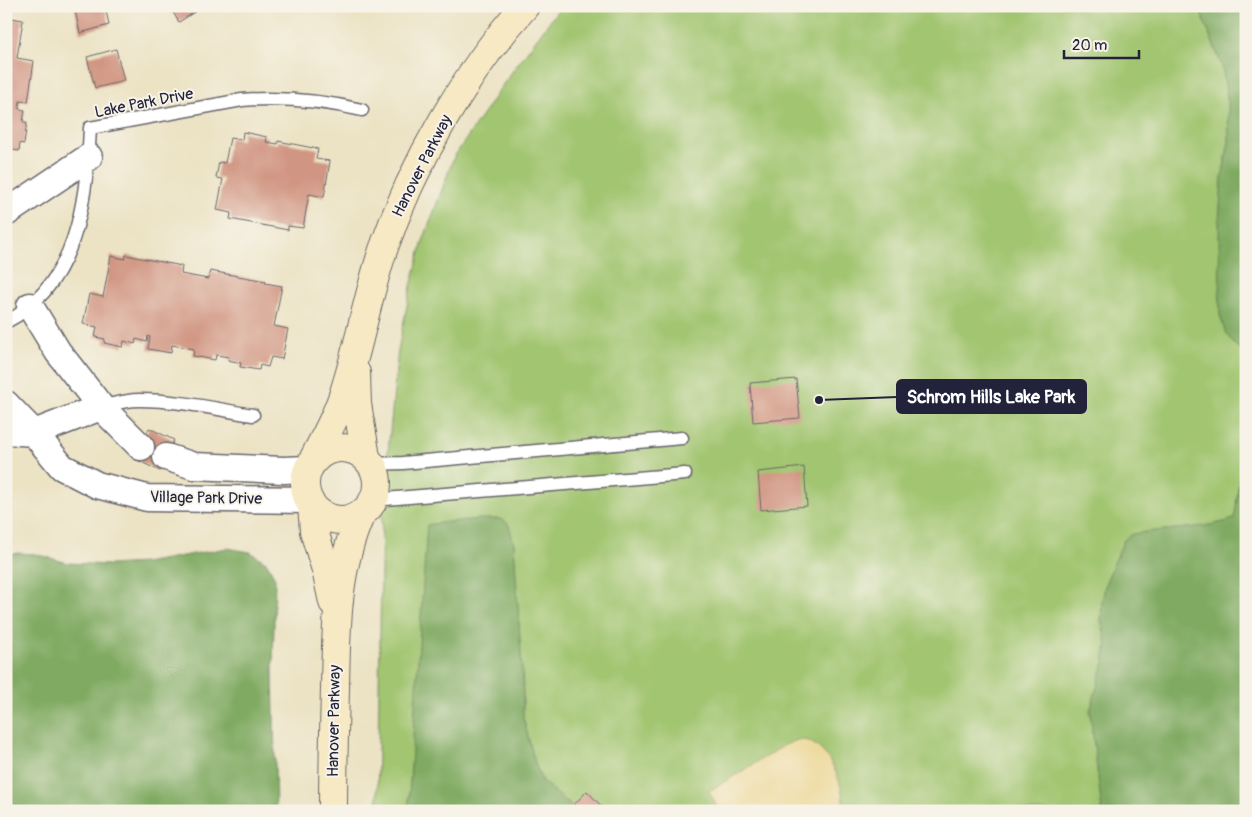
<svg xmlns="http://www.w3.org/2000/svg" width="1252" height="817" viewBox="0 0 1252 817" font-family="Pangolin,sans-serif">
	<rect width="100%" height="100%" fill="#f7f3e8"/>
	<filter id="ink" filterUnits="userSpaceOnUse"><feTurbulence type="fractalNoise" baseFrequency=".02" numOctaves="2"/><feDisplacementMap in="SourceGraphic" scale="10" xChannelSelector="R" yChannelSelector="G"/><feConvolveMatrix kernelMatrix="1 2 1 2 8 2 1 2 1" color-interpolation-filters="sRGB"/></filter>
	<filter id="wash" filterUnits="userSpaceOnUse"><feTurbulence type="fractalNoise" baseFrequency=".0096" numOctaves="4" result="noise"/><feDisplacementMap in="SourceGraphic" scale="20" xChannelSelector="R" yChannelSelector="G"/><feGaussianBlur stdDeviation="1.12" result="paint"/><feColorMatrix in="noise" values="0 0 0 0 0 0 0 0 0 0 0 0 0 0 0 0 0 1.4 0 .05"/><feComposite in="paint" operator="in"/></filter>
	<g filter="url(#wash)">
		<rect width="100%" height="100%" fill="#ece3c5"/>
		<path fill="#a1c56f" stroke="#627455" d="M 561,6 L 1246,6 L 1246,811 L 377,811 L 382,513 L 398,350 L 411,286 L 423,241 L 454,157 L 506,80 Z"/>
		<path fill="#80aa62" stroke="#51664e" d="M 1198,6 L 1246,6 L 1246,355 L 1234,344 L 1226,334 L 1220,315 L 1219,222 L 1222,178 L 1229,141 L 1228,103 L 1222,66 Z
			M 1246,457 L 1246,811 L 1102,811 L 1090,711 L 1104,663 L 1107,644 L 1101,620 L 1102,601 L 1106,582 L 1124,540 L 1132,534 C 1166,528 1201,530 1234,519 C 1238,500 1237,473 1246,457 Z
			M 480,519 L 502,519 L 509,525 L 514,544 L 523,686 L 523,717 L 535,763 L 542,781 L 577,811 L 408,811 L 427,525 L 439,523 Z
			M 227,548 L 250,552 L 266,562 L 275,578 L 273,667 L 276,811 L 6,811 L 6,555 L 18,553 L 36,554 L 68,563 L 109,565 L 144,563 Z"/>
		<path fill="#eeda9e" stroke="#887e6c" d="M 797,740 C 802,740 808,740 812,743 C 833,755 845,788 843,811 L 719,811 L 709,791 L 785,745 Z"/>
		<g id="blocks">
			<path fill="#d19683" d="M 74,6 L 105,6 L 109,25 L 80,33 Z
				M 169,6 L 207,6 L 203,9 L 202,7 L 179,22 Z
				M 6,17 L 23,20 L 17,58 L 34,61 L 28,102 L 20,101 L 19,109 L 25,110 L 23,122 L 27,122 L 24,144 L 20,143 L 19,151 L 6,149 Z
				M 116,49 L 124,81 L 95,88 L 87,57 Z
				M 243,132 L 267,137 L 266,142 L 278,144 L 278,141 L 318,149 L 316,159 L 330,161 L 324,197 L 309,194 L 303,228 L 288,226 L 288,230 L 230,219 L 231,213 L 217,210 L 223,179 L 216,178 L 219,162 L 225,163 L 230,138 L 242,140 Z
				M 126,255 L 182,266 L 181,274 L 208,279 L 210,271 L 266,281 L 265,283 L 282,286 L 274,326 L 288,329 L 282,359 L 271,357 L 268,367 L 260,365 L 259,370 L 240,367 L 241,363 L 228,360 L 229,357 L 216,355 L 215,360 L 193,356 L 194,349 L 172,345 L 171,353 L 148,349 L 150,337 L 148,336 L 147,342 L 136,339 L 135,344 L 124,341 L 123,347 L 104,343 L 105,339 L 95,337 L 97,327 L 83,324 L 89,294 L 103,297 L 111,256 L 125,259 Z
				M 796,379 L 800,418 L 753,422 L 750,383 Z
				M 149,428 L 174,440 L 160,471 L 135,459 Z
				M 804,467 L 807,506 L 761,510 L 758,472 Z
				M 587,791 L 606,811 L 568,811 Z"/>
		</g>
	</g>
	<g filter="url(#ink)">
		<use href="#blocks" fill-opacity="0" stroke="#69666b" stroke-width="1"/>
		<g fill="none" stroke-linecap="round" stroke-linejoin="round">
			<defs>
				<path id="lane" d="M 6,322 C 77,286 87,198 90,128 L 242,100 C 282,97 324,101 362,110
					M 101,407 C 113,404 126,400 139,400 C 177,400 216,409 253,415
					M 371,464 L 403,463 L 682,438
					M 373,500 L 685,474"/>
				<path id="street" d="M 6,213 L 89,157
					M 30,306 L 58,352 L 101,407 L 141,447
					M 6,404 L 34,433 L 62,467 L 97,485 L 147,498 L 309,500
					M 6,431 L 34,433 L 101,407
					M 166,457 L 194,466 L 284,470 L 307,469"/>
				<path id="secondary" d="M 356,373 L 357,404 L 366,457
					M305 484a36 36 0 1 1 72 0a36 36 0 1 1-72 0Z
					M 314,458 C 326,435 339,411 346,386 C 360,341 368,295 383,250 C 412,166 465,72 525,6
					M 312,506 L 314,531 L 326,570 L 333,602
					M 333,811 C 333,770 334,730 335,689 C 336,630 336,569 361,514"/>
			</defs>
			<use href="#lane" stroke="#69666b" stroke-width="15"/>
			<use href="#street" stroke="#69666b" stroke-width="29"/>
			<use href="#secondary" stroke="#69666b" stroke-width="30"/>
			<use href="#lane" stroke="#fff" stroke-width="12"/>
			<use href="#street" stroke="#fff" stroke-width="26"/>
			<use href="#secondary" stroke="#f6e9c3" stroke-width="28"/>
		</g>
	</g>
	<g text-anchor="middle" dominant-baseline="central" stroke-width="4" stroke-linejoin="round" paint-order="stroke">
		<g font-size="16" fill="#22223b" stroke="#f7f3e8">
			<text transform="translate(144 103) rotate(-11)">Lake Park Drive</text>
			<text transform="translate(422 166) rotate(-63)">Hanover Parkway</text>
			<text transform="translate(206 498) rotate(1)">Village Park Drive</text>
			<text transform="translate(334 721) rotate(-89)">Hanover Parkway</text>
		</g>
	</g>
	<path fill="none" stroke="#22223b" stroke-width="2" d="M819 400L897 397"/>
	<circle fill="#22223b" stroke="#f7f3e8" stroke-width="2" cx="819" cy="400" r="5"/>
	<rect fill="#22223b" stroke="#22223b" stroke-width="2" x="897" y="380" width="189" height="33" rx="5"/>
	<g font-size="18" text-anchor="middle" font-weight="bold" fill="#fff">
		<text x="991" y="403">Schrom Hills Lake Park</text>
	</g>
	<rect width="1252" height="817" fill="none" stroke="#f7f3e8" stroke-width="25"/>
	<path d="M1064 50v8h75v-8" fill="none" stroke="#22223b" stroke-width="2.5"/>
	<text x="1072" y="50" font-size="15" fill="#22223b" stroke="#f7f3e8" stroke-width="4" paint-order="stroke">20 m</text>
</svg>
